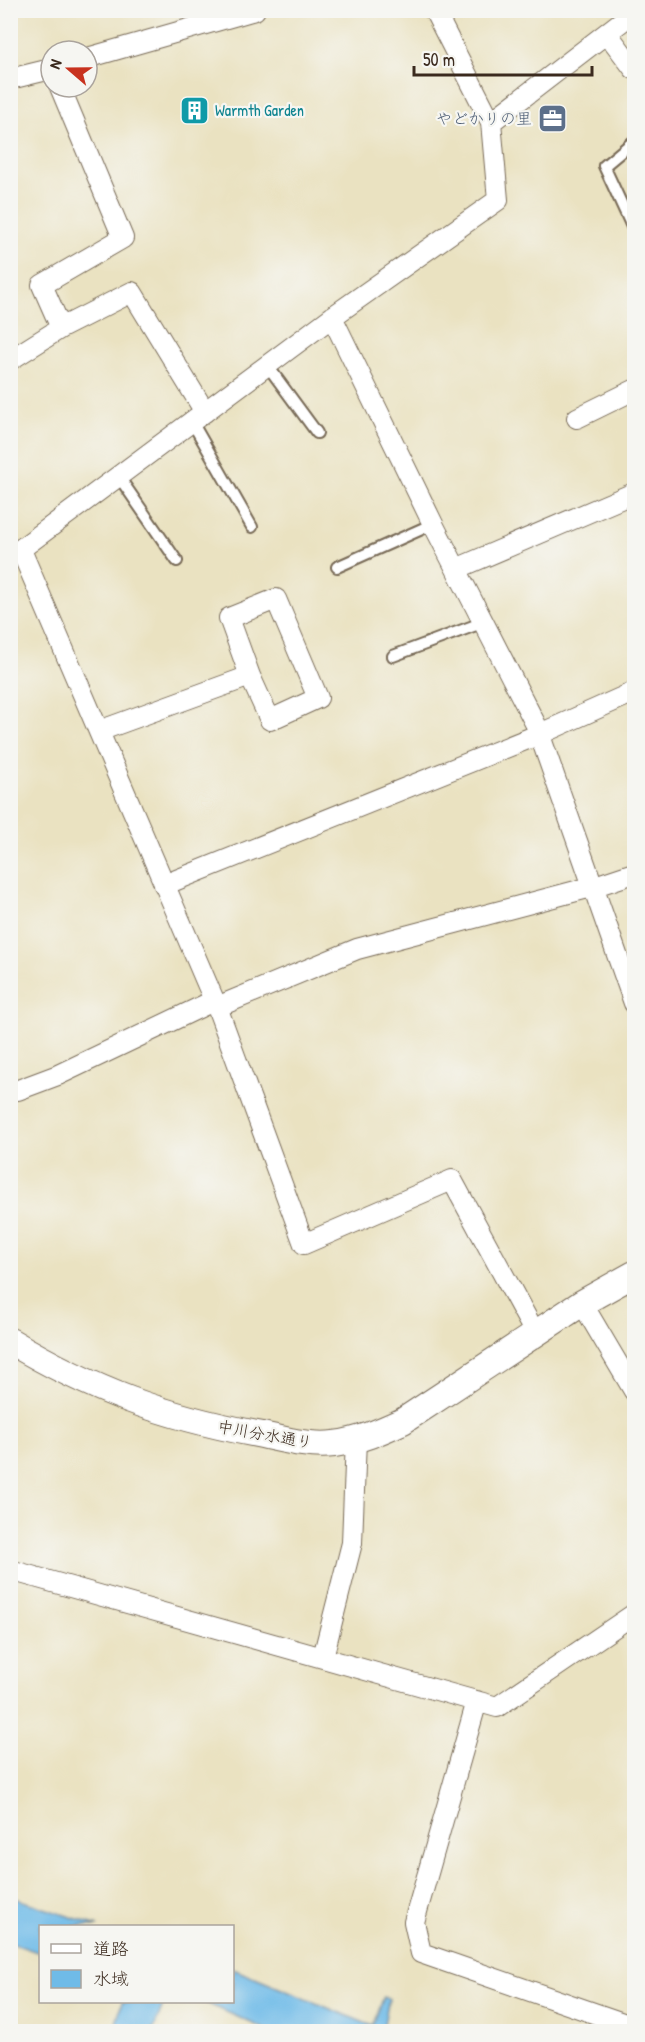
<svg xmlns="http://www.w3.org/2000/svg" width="645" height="2042" viewBox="0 0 645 2042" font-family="'Patrick Hand','Klee One',sans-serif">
	<rect width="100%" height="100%" fill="#f6f6f2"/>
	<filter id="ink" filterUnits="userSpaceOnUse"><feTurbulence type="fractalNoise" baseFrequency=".0167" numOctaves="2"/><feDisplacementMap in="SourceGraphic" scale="12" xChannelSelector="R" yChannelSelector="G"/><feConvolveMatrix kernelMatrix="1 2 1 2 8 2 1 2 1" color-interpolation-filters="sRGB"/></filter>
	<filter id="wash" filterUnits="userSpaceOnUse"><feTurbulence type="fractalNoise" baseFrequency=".008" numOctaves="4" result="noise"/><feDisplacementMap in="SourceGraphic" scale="24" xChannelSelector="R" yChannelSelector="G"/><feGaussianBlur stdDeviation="1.35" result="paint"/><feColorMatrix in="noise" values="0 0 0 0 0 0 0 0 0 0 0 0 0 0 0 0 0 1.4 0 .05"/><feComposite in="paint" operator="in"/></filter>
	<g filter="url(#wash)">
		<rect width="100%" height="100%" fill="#eae2c1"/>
		<path fill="#6fbbe8" stroke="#557283" stroke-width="1.5" d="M 11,1897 L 98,1926 L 40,1926 L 40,1953 L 11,1943 Z
			M 233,1969 L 372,2026 L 384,1997 L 389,1999 L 383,2029 L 388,2031 L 269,2031 L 204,2002 L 232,2002 Z
			M 122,2002 L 164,2002 L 153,2031 L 114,2031 Z"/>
	</g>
	<g filter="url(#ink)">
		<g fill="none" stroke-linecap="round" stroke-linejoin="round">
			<defs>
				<path id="service" d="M 634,141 L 604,166 L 634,231
					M 267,365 L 317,433
					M 192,422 L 252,527
					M 119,477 L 177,561
					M 337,567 L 433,524
					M 393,656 L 484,622"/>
				<path id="minor" d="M 434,10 L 491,122
					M 607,33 L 634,69
					M 87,58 L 255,10
					M 10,79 L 51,69
					M 60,87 L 123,238 L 42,285 L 61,328
					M 332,317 L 433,524 L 537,727 L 634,1003
					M 10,360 L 61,328 L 132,292 L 205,412
					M 577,418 L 634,390
					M 21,550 L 217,1007 L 304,1244 L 452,1180 L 535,1333
					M 10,557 L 332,317 L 498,200 L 491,122 L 634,12
					M 456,569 L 634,493
					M 99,731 L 250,676 L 270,720 L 318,698 L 276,599 L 229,618 L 250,676
					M 164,885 L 540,734 L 634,692
					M 217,1007 L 357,949 L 595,886 L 634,873
					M 10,1090 L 18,1090 L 58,1075 L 213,1001
					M 582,1303 L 634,1391
					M 10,1570 L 497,1707 L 634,1614
					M 323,1657 L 352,1543 L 356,1439
					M 477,1701 L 414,1922 L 421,1953 L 634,2027"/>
				<path id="tertiary" d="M 10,1341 C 94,1391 162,1416 257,1434 C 282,1439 308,1447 334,1444 C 359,1441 381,1431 403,1421 L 582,1303 L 634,1274"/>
			</defs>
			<use href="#service" stroke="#786a57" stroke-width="14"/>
			<use href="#minor" stroke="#786a57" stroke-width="22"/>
			<use href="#tertiary" stroke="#786a57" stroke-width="28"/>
			<use href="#service" stroke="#fff" stroke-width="10"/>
			<use href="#minor" stroke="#fff" stroke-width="20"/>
			<use href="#tertiary" stroke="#fff" stroke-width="26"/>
		</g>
	</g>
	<defs>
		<symbol id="building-square" viewBox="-11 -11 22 22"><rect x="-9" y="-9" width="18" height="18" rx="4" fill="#0f9aa8" stroke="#f6f6f2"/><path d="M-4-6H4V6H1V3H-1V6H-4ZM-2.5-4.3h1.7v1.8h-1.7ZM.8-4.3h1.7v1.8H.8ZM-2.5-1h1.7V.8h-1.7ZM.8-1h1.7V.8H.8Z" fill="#fff"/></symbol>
		<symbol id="office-square" viewBox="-11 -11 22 22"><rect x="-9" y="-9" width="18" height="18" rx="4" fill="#5c6f8a" stroke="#f6f6f2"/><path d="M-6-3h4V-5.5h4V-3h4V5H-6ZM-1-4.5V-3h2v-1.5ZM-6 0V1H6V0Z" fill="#fff"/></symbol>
	</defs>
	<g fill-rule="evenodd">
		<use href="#building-square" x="178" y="94" width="33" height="33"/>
		<use href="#office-square" x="536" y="102" width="33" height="33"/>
	</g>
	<g text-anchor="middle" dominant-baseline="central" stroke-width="4.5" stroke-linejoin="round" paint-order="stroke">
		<g font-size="16" fill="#0d838f" stroke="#f6f6f2" text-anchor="start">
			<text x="215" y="110">Warmth Garden</text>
		</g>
		<g font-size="16" fill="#4e5e75" stroke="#f6f6f2" text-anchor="end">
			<text x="532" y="118">やどかりの里</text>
		</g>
		<g font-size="16" fill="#3b2a1e" stroke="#f6f6f2">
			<text transform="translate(265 1434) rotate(10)">中川分水通り</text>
		</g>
	</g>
	<rect width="645" height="2042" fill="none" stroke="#f6f6f2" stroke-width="36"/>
	<rect x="39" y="1925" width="195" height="78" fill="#f6f6f2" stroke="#aba49d" stroke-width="1.5"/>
	<rect x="51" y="1944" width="30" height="9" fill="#ffffff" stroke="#aba49d" stroke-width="1.5"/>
	<text x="93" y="1955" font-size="18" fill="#3b2a1e">道路</text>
	<rect x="51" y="1970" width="30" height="18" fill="#6fbbe8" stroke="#aba49d" stroke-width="1.5"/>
	<text x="93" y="1985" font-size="18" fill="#3b2a1e">水域</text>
	<g transform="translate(69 69) rotate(290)"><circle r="28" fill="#f6f6f2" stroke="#aba49d" stroke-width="1.5"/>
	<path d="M0-4.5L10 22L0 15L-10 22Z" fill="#c8321e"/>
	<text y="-9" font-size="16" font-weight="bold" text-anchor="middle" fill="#3b2a1e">N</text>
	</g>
	<path d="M414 66v9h178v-9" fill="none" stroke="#3b2a1e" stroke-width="3"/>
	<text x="423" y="66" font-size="18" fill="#3b2a1e" stroke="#f6f6f2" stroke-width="4.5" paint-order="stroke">50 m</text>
</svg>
